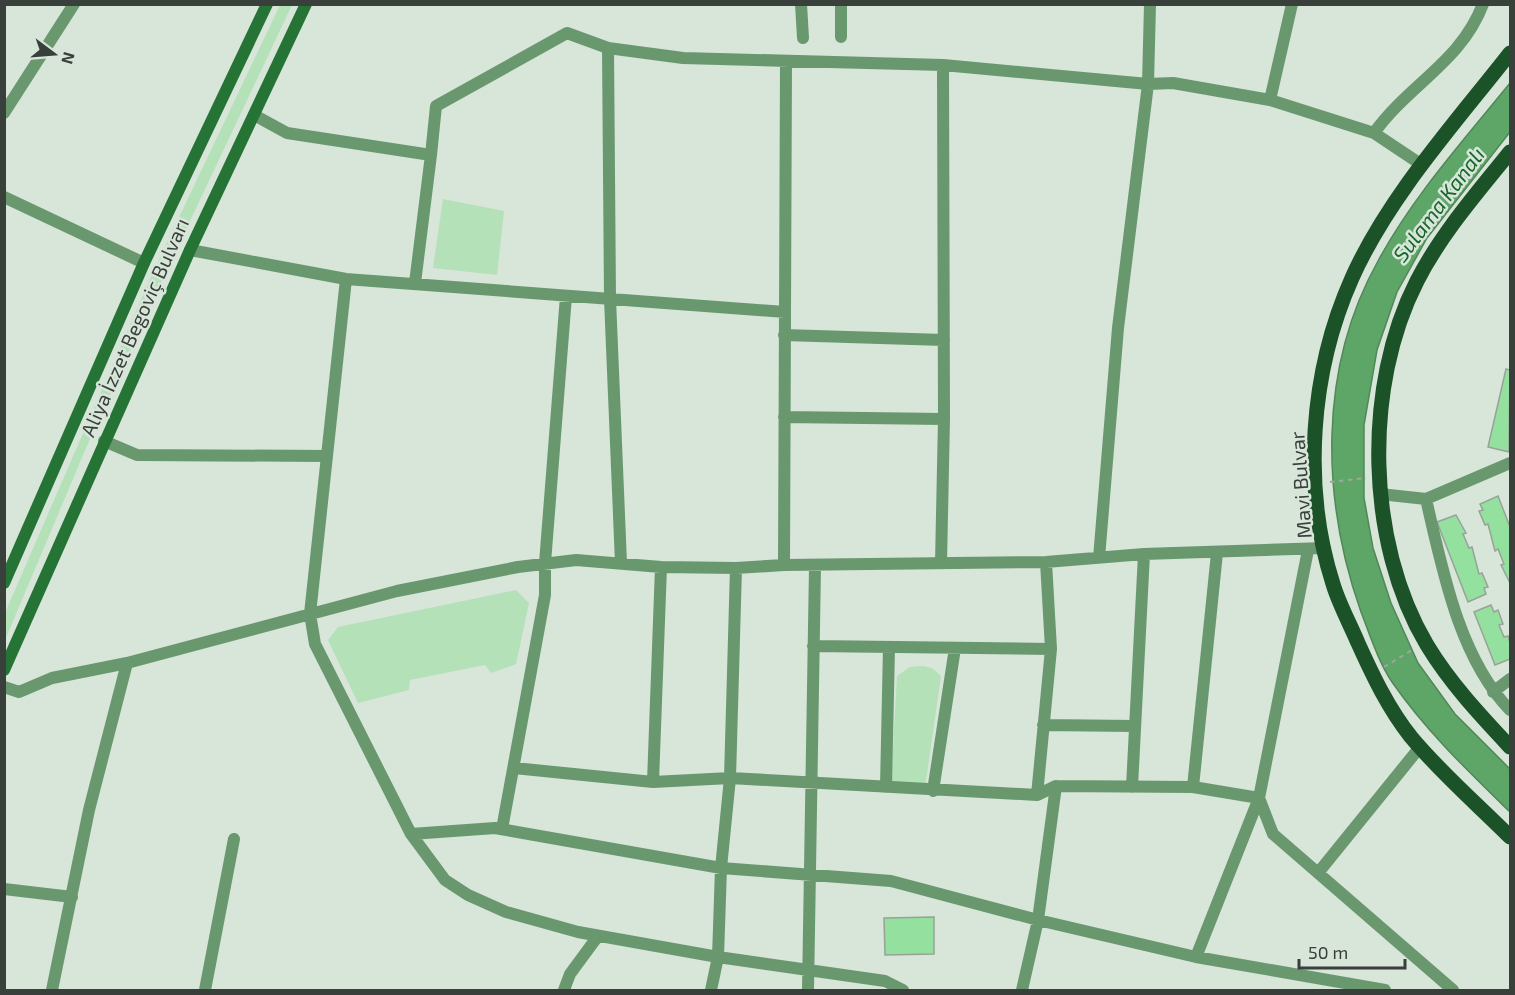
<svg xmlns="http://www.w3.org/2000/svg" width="1515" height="995" viewBox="0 0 1515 995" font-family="'Exo 2',sans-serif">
	<rect width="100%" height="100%" fill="#d8e5d9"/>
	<path fill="#b4e1b8" d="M 280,5 L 292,5 L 163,278 L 86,448 L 5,640 L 5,613 L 153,272 Z
		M 443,199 L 504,211 L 497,275 L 433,268 Z
		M 516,590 L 529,603 L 516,664 L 491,673 L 485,665 L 410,680 L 409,690 L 358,703 L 328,640 L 338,627 Z
		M 923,666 L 932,668 L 941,676 L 925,788 L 891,787 L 897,676 L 910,667 Z"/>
	<path fill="#5da668" stroke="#52875a" stroke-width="1.5" d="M 1510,83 L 1510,132 L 1427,238 L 1397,292 L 1377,350 L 1364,425 L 1364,498 L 1373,548 L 1391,603 L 1418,663 L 1455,714 L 1510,769 L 1510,812 C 1468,771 1426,731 1392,682 C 1378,661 1370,635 1361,612 C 1321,499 1318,368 1378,261 C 1413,196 1464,140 1510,83 Z"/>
	<path fill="#94e09e" stroke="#97a398" stroke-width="1.5" d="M 1506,369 L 1510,370 L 1509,452 L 1488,447 Z
		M 1498,496 L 1510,527 L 1510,583 L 1501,565 L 1504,564 L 1498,549 L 1495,551 L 1488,524 L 1485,525 L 1479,511 L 1483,510 L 1480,504 Z
		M 1456,515 L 1466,533 L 1463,534 L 1469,548 L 1472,547 L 1479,574 L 1482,573 L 1488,587 L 1484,588 L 1486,594 L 1468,602 L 1437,522 Z
		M 1491,605 L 1494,612 L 1498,610 L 1503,624 L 1499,625 L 1504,637 L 1508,636 L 1510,643 L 1510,659 L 1495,665 L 1474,612 Z
		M 934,917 L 934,954 L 885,955 L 884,918 Z"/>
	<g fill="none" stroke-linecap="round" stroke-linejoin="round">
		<path stroke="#9da79e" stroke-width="2" stroke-dasharray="4.5 4.5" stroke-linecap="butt" d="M 1330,482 L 1366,478
			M 1384,667 L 1412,650"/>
		<path stroke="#69986f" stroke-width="12" d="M 801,4 L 803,38
			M 841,4 L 841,37
			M 1292,4 L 1270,100 L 1374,133 L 1422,165
			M 608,48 L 610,299 L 621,563
			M 4,113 L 74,4
			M 254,115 L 287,133 L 431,155 L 436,106 L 567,33 L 608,48 L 683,58 L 943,65 L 1148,84 L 1173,83 L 1270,100
			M 1374,133 C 1409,84 1461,62 1483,4
			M 4,197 L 144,263
			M 190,250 L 346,279 L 785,312
			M 346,279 L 310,614 L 315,644 L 411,834 L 445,880 L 468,895 L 506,912 L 578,932 L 718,957 L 885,981 L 903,990
			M 415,283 L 431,155
			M 784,335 L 944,340
			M 784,417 L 944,419
			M 104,441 L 137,455 L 327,456
			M 1380,494 L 1426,499 L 1510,463
			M 1426,499 C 1442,568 1459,658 1510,710
			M 1099,558 L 1118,328 L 1148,84 L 1150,4
			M 941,563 L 944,419 L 943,65
			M 784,565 L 786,61
			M 813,646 L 1051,649
			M 4,687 L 19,692 L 52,678 L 127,663 L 397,591 L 518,567 L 576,560 L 661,567 L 736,568 L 784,565 L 1046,562 L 1144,554 L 1325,548
			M 1493,692 L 1510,679
			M 1043,725 L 1135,726
			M 514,768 L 653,782 L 730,778 L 1037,795 L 1056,786 L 1193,787 L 1259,798 L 1273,834 L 1453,990
			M 653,782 L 661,567
			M 886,787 L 889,647
			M 1132,787 L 1144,554
			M 1193,787 L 1217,553
			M 933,791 L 955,648
			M 1037,795 L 1051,649 L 1046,562
			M 502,829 L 545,595 L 545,563 L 566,296
			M 411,834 L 495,828 L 721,868 L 891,881 L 1038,920 L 1056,786
			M 1318,873 L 1420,747
			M 4,889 L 72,897
			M 1196,957 L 1259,798 L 1308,550
			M 52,990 L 89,810 L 127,663
			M 205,990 L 234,839
			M 564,990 L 570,974 L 598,936
			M 711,990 L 718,957 L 721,868 L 730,778 L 736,568
			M 808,990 L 815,567
			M 1022,990 L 1038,920 L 1196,957 L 1385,990"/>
		<path stroke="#257436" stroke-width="12" d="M 4,583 L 144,263 L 267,4
			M 4,670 L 190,250 L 306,4"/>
		<path stroke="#1c5227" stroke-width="15" d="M 1510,53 C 1456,122 1388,197 1352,278 C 1310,372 1302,487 1333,584 C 1339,604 1350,624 1358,643 C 1373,676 1388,708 1411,737 C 1441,773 1477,804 1510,837
			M 1510,152 C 1477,193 1441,234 1417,281 C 1363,386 1366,543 1427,645 C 1450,683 1480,715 1510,747"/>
	</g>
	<g text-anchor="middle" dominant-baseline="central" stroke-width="5" stroke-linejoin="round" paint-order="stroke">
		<g font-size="20" fill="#393f3a" stroke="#d8e5d9">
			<text transform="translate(134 327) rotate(-66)">Aliya İzzet Begoviç Bulvarı</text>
			<text transform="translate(1300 485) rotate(-94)">Mavi Bulvar</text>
		</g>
		<g font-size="21" font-style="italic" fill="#17672c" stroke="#d8e5d9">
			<text transform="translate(1438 204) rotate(-53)">Sulama Kanalı</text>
		</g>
	</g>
	<rect width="1515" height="995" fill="none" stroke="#393f3a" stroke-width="12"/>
	<g transform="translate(54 54) rotate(106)" stroke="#d8e5d9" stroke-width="4.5" paint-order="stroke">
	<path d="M0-4.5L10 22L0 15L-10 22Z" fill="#393f3a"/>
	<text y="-9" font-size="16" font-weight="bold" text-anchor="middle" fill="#393f3a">N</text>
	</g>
	<path d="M1299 959v9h106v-9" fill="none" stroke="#393f3a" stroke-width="3"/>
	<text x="1308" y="959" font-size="18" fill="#393f3a" stroke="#d8e5d9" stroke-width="4.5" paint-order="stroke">50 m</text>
</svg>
